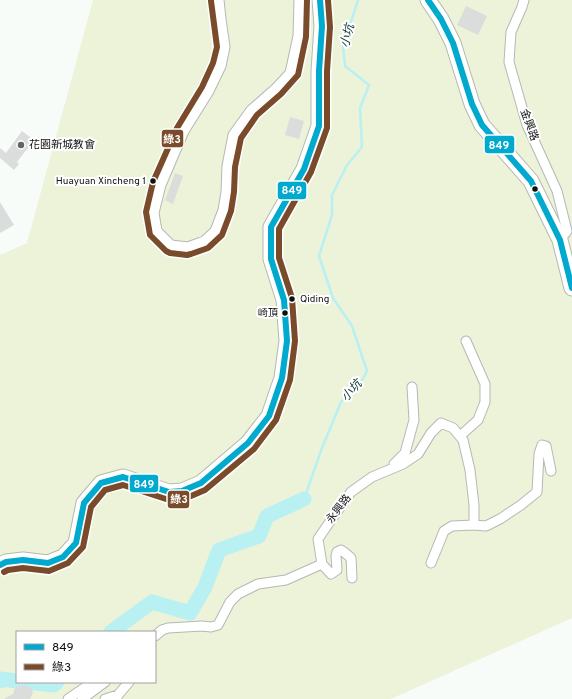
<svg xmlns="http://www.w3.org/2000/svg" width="572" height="699" viewBox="0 0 572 699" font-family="Overpass,'Noto Sans TC',sans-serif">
	<rect width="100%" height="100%" fill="#f7fcf9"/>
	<path fill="#edf3d9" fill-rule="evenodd" d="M 93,0 L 572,0 L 572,618 L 391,699 L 0,699 L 0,255 L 27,243 ZM 17,632 L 155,632 L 155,682 L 17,682 Z"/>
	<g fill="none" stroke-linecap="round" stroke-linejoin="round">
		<path stroke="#b9f0f2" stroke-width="2.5" d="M 304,499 L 322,448 L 341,402 L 358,388 L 367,371 L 352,326 L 333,298 L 319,256 L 332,215 L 332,195 L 347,165 L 362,147 L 360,108 L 369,85 L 345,66 L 343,46 L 358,0"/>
		<path stroke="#b9f0f2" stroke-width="15" d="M 111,632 L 152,602 L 190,613 L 205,587 L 219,550 L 259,536 L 267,516 L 304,499
			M 0,681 L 1,679 L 17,681
			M 24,682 L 54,685 L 57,682"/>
	</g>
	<path fill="#dadddb" d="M 466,6 L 487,16 L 478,35 L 457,25 Z
		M 290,117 L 304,121 L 299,139 L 285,135 Z
		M 22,131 L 34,140 L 17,162 L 19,164 L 14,170 L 0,158 L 0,148 L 6,153 Z
		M 175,173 L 183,176 L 173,204 L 165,200 Z
		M 0,202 L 14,225 L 0,233 Z
		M 21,685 L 30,687 L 33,693 L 30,699 L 4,699 L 13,694 L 15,688 Z"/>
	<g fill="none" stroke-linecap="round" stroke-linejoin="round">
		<defs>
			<path id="street" d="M 219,0 L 221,19 L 225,47 L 221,66 L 209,91 L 184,131 L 161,185 L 154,213 L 157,231 L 171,245 L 188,247 L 204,241 L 215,231 L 223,210 L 226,192 L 227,166 L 233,135 L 251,110 L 275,89 L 290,73 L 298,36 L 299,0
				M 524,0 L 522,7 L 511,32 L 509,62 L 527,125 L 557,191 L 567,231 L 560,240
				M 460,436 L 478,420 L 485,402 L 485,384 L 466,341
				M 394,464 L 405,453 L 414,420 L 412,387
				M 431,563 L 444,531 L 452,526 L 474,525 L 486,526 L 500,519 L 521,505 L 537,492 L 539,454 L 542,445 L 546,446 L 551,471
				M 322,564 L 318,539 L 329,523 L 351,492 L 372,477 L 403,464 L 418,454 L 431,433 L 441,423 L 453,428 L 463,440 L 470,470 L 474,505 L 474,525
				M 322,564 L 331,574 L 337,570 L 336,556 L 337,552 L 341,550 L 344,552 L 351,558 L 352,578
				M 155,636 L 162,630 L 168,628 L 202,626 L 211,627 L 218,625 L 230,602 L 238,594 L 258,584 L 286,580 L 322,564
				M 118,695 L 129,682
				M 68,699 L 93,682
				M 82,699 L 105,682
				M 105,699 L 118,695 L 116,699"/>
			<path id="primary" d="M 428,0 L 441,19 L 453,43 L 472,104 L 482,125 L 531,181 L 560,240 L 572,288
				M 0,565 L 6,562 L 23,560 L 48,563 L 63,557 L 76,543 L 84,503 L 101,483 L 123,477 L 169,492 L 182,491 L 201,483 L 248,443 L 269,416 L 282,378 L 287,341 L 284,300 L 271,259 L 271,227 L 304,169 L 319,126 L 319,71 L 322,26 L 320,0"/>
		</defs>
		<use href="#street" stroke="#b4b8b6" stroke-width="11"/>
		<use href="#primary" stroke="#b4b8b6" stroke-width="17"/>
		<use href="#street" stroke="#fefffe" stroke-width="9"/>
		<use href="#primary" stroke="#fefffe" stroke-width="15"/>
		<defs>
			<path id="bus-1" d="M 428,0 L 441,19 L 453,43 L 472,104 L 482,125 L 531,181 L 560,240 L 572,288
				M 0,565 L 6,562 L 23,560 L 48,563 L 63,557 L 76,543 L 84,503 L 101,483 L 123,477 L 169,492 L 182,491 L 201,483 L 248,443 L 269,416 L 282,378 L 287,341 L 284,300 L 271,259 L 271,227 L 304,169 L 319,126 L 319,71 L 322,26 L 320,0"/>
			<path id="bus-2" d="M 211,1 L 217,47 L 213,63 L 202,87 L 177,128 L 153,182 L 146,212 L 150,235 L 166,251 L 170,253 L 187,255 L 191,254 L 208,248 L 222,235 L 231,211 L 234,192 L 235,167 L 241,138 L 257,115 L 281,94 L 298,75 L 306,37 L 307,0
				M 4,572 L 8,570 L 23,568 L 49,571 L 68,563 L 83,547 L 91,507 L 105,490 L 123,485 L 169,500 L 184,499 L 205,490 L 254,449 L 276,420 L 290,380 L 295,341 L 292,298 L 279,258 L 279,229 L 311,172 L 327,128 L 327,71 L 330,27 L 328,0"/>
		</defs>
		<use href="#bus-1" stroke="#fff" stroke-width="9"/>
		<use href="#bus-2" stroke="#fff" stroke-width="9"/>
		<use href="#bus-1" stroke="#00a9ce" stroke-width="6"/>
		<use href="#bus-2" stroke="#7a4b2a" stroke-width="6"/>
	</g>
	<circle fill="#616462" stroke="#fff" stroke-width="1.5" cx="21" cy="145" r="4"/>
	<g fill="#101210" stroke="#fff" stroke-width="1.5">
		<circle cx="153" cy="181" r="3.5"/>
		<circle cx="535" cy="189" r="3.5"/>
		<circle cx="292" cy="299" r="3.5"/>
		<circle cx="285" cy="313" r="3.5"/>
	</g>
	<g text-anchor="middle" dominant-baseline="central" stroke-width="4" stroke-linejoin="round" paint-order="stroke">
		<g font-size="10" fill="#101210" stroke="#fff" text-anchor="end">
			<text x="146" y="181">Huayuan Xincheng 1</text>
			<text x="300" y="299" text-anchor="start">Qiding</text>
			<text x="278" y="313">崎頂</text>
		</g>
		<g font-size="11" fill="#101210" stroke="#fff">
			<text transform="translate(529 125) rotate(70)">金興路</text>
			<text transform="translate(339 509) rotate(-53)">永興路</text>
		</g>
		<g font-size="11" fill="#101210" stroke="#fff" text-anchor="start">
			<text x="29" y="145">花園新城教會</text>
		</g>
		<g font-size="12" font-style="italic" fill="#113739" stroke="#fff">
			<text transform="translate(348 36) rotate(-76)">小坑</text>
			<text transform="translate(352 391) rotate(-48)">小坑</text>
		</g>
	</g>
	<g stroke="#fff" stroke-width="1.5">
		<rect x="161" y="129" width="23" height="19" rx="4" fill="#7a4b2a"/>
		<rect x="484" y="135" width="31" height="19" rx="4" fill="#00a9ce"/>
		<rect x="277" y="181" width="30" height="19" rx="4" fill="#00a9ce"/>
		<rect x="129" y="474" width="30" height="19" rx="4" fill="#00a9ce"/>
		<rect x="167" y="490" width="23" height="19" rx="4" fill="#7a4b2a"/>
	</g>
	<g font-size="11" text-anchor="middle" font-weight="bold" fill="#fff">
		<text x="172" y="143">綠3</text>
		<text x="499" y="149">849</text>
		<text x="292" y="194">849</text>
		<text x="144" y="488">849</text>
		<text x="179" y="503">綠3</text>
	</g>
	<rect x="16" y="631" width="140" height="52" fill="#ffffff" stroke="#9fa09f"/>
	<rect x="24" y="644" width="20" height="6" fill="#00a9ce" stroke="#9fa09f"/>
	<text x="52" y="651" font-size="12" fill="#101210">849</text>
	<rect x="24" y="664" width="20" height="6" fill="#7a4b2a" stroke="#9fa09f"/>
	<text x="52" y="671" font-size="12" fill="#101210">綠3</text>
</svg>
